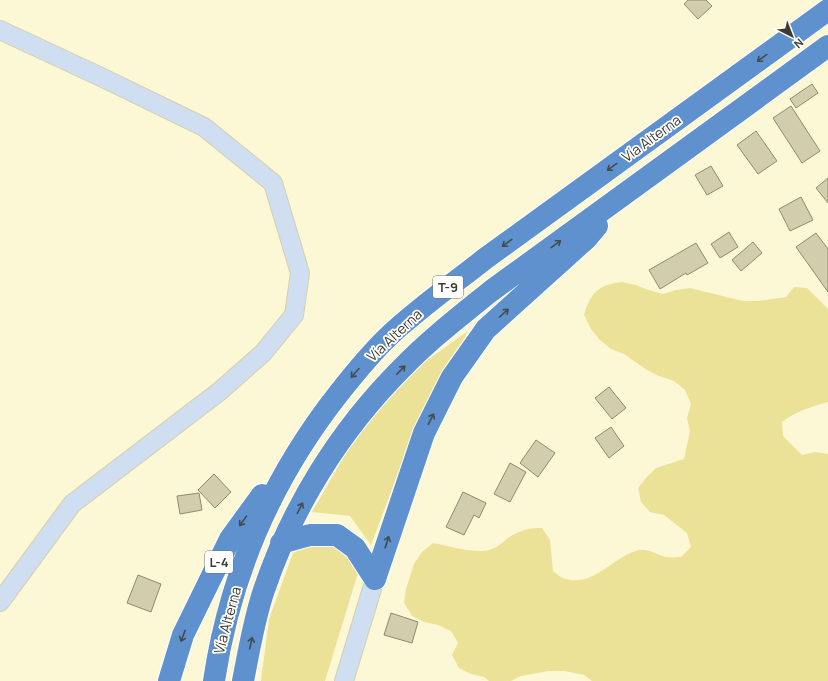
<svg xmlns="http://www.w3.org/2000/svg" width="828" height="681" viewBox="0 0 828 681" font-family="Manrope,sans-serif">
	<rect width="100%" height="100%" fill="#fcf8d5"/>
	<path fill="#ece297" d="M 622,282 L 636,285 L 649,290 L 663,294 L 676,290 L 690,288 L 743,301 L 758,301 L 786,297 L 794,287 L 807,288 L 828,309 L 828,402 C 811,407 796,411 782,422 L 783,436 L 802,455 L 815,452 L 828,454 L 828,681 L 592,681 L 584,675 L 564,671 L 549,671 L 521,676 L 511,681 L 489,681 L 484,677 L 471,674 L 459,668 L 452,655 L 458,643 L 451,631 L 438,625 L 424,622 L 412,616 L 404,603 L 406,589 L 414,564 L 422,552 L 433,543 C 449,546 475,554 489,550 C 500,547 504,540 513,535 C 523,529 531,528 542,528 L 550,540 L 553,571 C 557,574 561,578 566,579 C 595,587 613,556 639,550 C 647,548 658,555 666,557 C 671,558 676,557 681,557 L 691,547 L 687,533 L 664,515 L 650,512 L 641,502 L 638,488 L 646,478 L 656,468 L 684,459 L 690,431 L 687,418 L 691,404 L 685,390 L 674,381 L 659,376 L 647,370 L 624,354 L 611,349 L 599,339 L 591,329 L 584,315 C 591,292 598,285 622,282 Z
		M 468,331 L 407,449 L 371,545 L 350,516 L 312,512 L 355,437 L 416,368 Z
		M 331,543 L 348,555 L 358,573 L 325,681 L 261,681 L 269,619 L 293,553 L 308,544 Z"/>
	<path fill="#d2cead" stroke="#8f8c6c" d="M 688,0 L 706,0 L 712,6 L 698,19 L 684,4 Z
		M 812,84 L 818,93 L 796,108 L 790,99 Z
		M 791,106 L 820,151 L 802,163 L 773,118 Z
		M 756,131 L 777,161 L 758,174 L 737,145 Z
		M 711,166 L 723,186 L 707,195 L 695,175 Z
		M 828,178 L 828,203 L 816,188 Z
		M 801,197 L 813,220 L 790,231 L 779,209 Z
		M 729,232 L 738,247 L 720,258 L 711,244 Z
		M 816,233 L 828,249 L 828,292 L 796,247 Z
		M 753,242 L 762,253 L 741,271 L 732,260 Z
		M 696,243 L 708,263 L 687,275 L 686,273 L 660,289 L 649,270 Z
		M 609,387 L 626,408 L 612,419 L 595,398 Z
		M 611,427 L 624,446 L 609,458 L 595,438 Z
		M 536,440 L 555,453 L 538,477 L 520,463 Z
		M 510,463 L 526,472 L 510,502 L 494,494 Z
		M 214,474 L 231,492 L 215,508 L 198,490 Z
		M 463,492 L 486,503 L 479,518 L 474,515 L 464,535 L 446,527 Z
		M 199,493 L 202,510 L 180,514 L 177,496 Z
		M 138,575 L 161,584 L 151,612 L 127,603 Z
		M 391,613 L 418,622 L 412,643 L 384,635 Z"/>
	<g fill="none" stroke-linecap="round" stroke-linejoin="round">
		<defs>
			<path id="secondary" d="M 0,30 L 101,77 L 204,127 L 273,183 L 300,273 L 294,315 L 263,353 L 220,391 L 72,504 L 0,602
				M 344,681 L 375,579"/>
			<path id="highway" d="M 281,543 L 310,535 L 337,535 L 355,548 L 375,579
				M 375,579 L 424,433 L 452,377 L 486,329 L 587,238 L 597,226
				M 169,681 L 183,635 L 230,539 L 262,495
				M 214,681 C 230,574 272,478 339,393 C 354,374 371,353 389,336 C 419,308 453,284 486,258 L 828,10
				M 243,681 C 249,651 254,619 264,590 C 292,507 340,430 402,368 C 429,340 460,316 491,291 L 828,46"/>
		</defs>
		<use href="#secondary" stroke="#d4d0af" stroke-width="20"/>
		<use href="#highway" stroke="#fff" stroke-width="24"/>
		<use href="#secondary" stroke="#cfdef1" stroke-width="18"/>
		<use href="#highway" stroke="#5f91cf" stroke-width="22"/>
	</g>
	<defs><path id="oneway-shaft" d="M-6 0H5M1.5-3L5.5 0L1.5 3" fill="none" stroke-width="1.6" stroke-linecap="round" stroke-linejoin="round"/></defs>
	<g stroke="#434c4d">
		<use href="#oneway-shaft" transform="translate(762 58) rotate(144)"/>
		<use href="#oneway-shaft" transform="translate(612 167) rotate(144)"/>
		<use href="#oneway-shaft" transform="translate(507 243) rotate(144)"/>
		<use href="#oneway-shaft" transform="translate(556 244) rotate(-36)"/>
		<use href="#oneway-shaft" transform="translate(504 313) rotate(-42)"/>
		<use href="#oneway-shaft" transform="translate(401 370) rotate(-46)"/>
		<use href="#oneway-shaft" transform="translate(355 373) rotate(132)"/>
		<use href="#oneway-shaft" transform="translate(431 419) rotate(-63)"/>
		<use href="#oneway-shaft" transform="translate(300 508) rotate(-63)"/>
		<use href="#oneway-shaft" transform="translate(243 521) rotate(126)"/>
		<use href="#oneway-shaft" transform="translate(387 542) rotate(-72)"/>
		<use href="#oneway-shaft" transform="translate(183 636) rotate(111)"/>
		<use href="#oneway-shaft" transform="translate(251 643) rotate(-78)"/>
	</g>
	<g text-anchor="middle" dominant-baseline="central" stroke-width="3.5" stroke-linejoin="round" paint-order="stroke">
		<g fill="#fff" stroke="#76766c" stroke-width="1">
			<rect x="433" y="276" width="30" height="22" rx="3"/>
			<rect x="205" y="551" width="28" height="22" rx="3"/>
		</g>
		<g font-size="13" font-weight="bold" fill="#3c3b2d">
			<text x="448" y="287">T-9</text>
			<text x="219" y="562">L-4</text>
		</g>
		<g font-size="14" fill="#3c3b2d" stroke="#fff">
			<text transform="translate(651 138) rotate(-36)">Vía Alterna</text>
			<text transform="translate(394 335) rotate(-43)">Vía Alterna</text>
			<text transform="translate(227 620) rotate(-75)">Vía Alterna</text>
		</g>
	</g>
	<g transform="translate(792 36) rotate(138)" stroke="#ffffff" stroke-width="3" paint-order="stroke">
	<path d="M0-3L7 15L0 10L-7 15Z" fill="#3c3b2d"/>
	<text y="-6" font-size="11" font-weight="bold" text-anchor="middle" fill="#3c3b2d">N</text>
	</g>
</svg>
